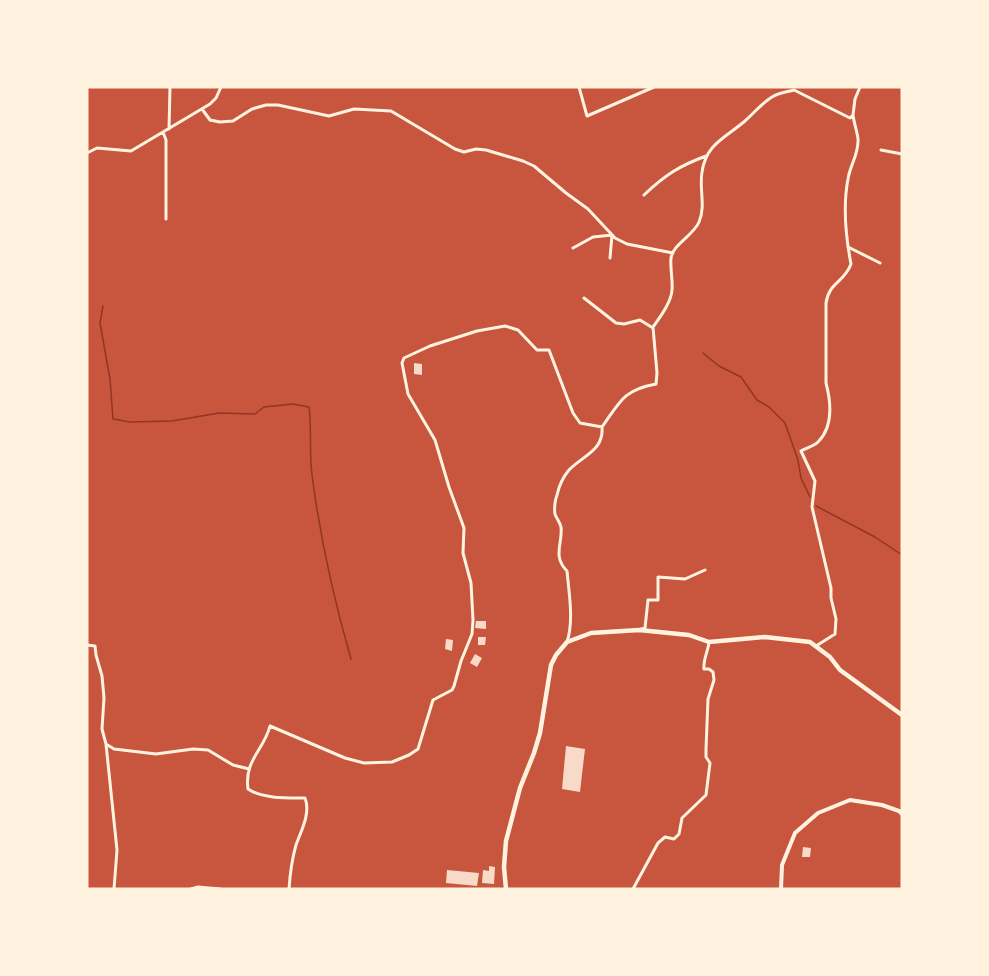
<svg xmlns="http://www.w3.org/2000/svg" width="989" height="976" viewBox="0 0 989 976" font-family="'IBM Plex Sans',sans-serif">
	<rect width="100%" height="100%" fill="#c8553d"/>
	<g fill="none" stroke-linecap="round" stroke-linejoin="round">
		<path stroke="#8f3625" stroke-width="1.5" d="M 103,306 L 100,323 L 110,379 L 113,419 L 130,422 L 172,421 L 219,413 L 255,414 L 264,407 L 293,404 L 309,407 C 312,430 309,452 312,475 C 320,537 334,600 351,659
			M 703,353 L 719,366 L 741,377 L 757,400 L 769,407 L 785,423 L 798,460 L 801,478 L 810,497
			M 816,506 L 875,537 L 902,555"/>
	</g>
	<path fill="#f7dbc8" d="M 414,363 L 422,364 L 422,375 L 414,374 Z
		M 476,621 L 486,621 L 486,629 L 475,628 Z
		M 478,637 L 486,637 L 485,645 L 478,645 Z
		M 446,639 L 453,640 L 452,651 L 445,649 Z
		M 475,654 L 482,658 L 477,667 L 470,663 Z
		M 566,746 L 585,749 L 580,792 L 562,789 Z
		M 803,847 L 811,848 L 810,857 L 802,857 Z
		M 489,866 L 495,867 L 494,884 L 482,883 L 483,870 L 489,871 Z
		M 447,870 L 479,873 L 477,886 L 446,883 Z"/>
	<g fill="none" stroke-linecap="round" stroke-linejoin="round">
		<path stroke="#fff3e0" stroke-width="3" d="M 579,87 L 587,116 L 654,87
			M 202,109 L 210,120 L 220,122 L 233,121 L 252,109 L 266,105 L 278,105 L 329,116 L 354,109 L 391,111 L 455,149 L 464,152 L 476,149 L 486,150 L 523,161 L 534,166 L 566,193 L 588,209 L 615,238 L 627,244 L 673,253
			M 169,129 L 170,87
			M 163,132 L 166,140 L 166,219
			M 881,150 L 902,154
			M 87,153 L 97,148 L 131,151 L 210,104 L 216,98 L 221,87
			M 644,195 C 665,175 679,166 706,156
			M 848,247 L 880,263
			M 573,248 L 593,237 L 612,235 L 610,258
			M 584,298 L 616,323 L 624,324 L 640,320 L 653,328
			M 602,427 C 620,402 623,390 656,384 L 657,373 L 653,327 C 660,317 671,303 672,290 C 673,280 670,269 671,258 C 673,244 693,236 699,222 C 706,206 699,189 702,172 C 706,144 725,138 745,121 C 754,113 762,103 772,97 C 778,93 787,92 794,90 L 850,118 L 853,115 L 855,99 L 860,87
			M 641,629 L 645,628 L 648,600 L 658,600 L 658,577 L 685,579 L 705,570
			M 87,645 L 95,646 L 96,655 L 102,676 L 104,698 L 102,729 L 106,744 L 114,749 L 156,754 L 193,749 L 208,750 L 233,765 L 249,769
			M 816,646 L 835,634 L 836,619 L 831,598 L 831,588 L 812,507 L 815,481 L 801,451 C 806,448 814,446 818,442 C 834,426 831,402 826,383 L 826,303 C 829,282 844,283 851,264 C 846,238 843,205 848,179 C 850,165 859,154 858,139 C 857,131 854,123 853,115
			M 106,744 L 117,850 L 114,889
			M 191,889 L 198,887 L 220,889
			M 289,889 C 290,874 292,859 296,845 C 301,831 311,813 305,798 C 287,798 263,799 248,789 C 244,760 264,750 270,726 L 345,758 L 364,763 L 392,762 L 409,755 L 418,749 L 433,700 L 452,690 L 454,686 L 461,661 L 472,634 L 473,620 L 471,583 L 463,553 L 464,528 L 449,487 L 435,440 L 408,394 L 402,363 L 404,358 L 430,346 L 477,331 L 505,326 L 518,330 L 537,350 L 549,350 L 573,413 L 580,423 L 602,427 C 604,451 582,456 569,470 C 563,477 559,486 557,495 C 555,500 554,509 555,514 C 556,518 560,522 561,527 C 563,543 552,556 567,571 C 569,593 574,621 567,642
			M 633,889 L 658,843 L 665,837 L 674,839 L 679,834 L 682,818 L 706,795 L 710,763 L 706,757 L 706,749 L 708,699 L 714,680 L 713,672 L 709,669 L 704,669 C 703,659 708,652 709,642"/>
		<path stroke="#fff3e0" stroke-width="4" d="M 781,889 L 782,865 L 795,833 L 818,813 L 850,800 L 882,805 L 899,811 L 902,814"/>
		<path stroke="#fff3e0" stroke-width="4.5" d="M 506,889 L 504,867 L 506,841 L 520,788 L 534,753 L 540,733 L 551,665 L 556,655 L 567,642 L 591,633 L 639,630 L 689,635 L 709,642 L 765,637 L 810,642 L 830,657 L 840,670 L 902,715"/>
	</g>
	<rect width="989" height="976" fill="none" stroke="#fff3e0" stroke-width="177"/>
</svg>
